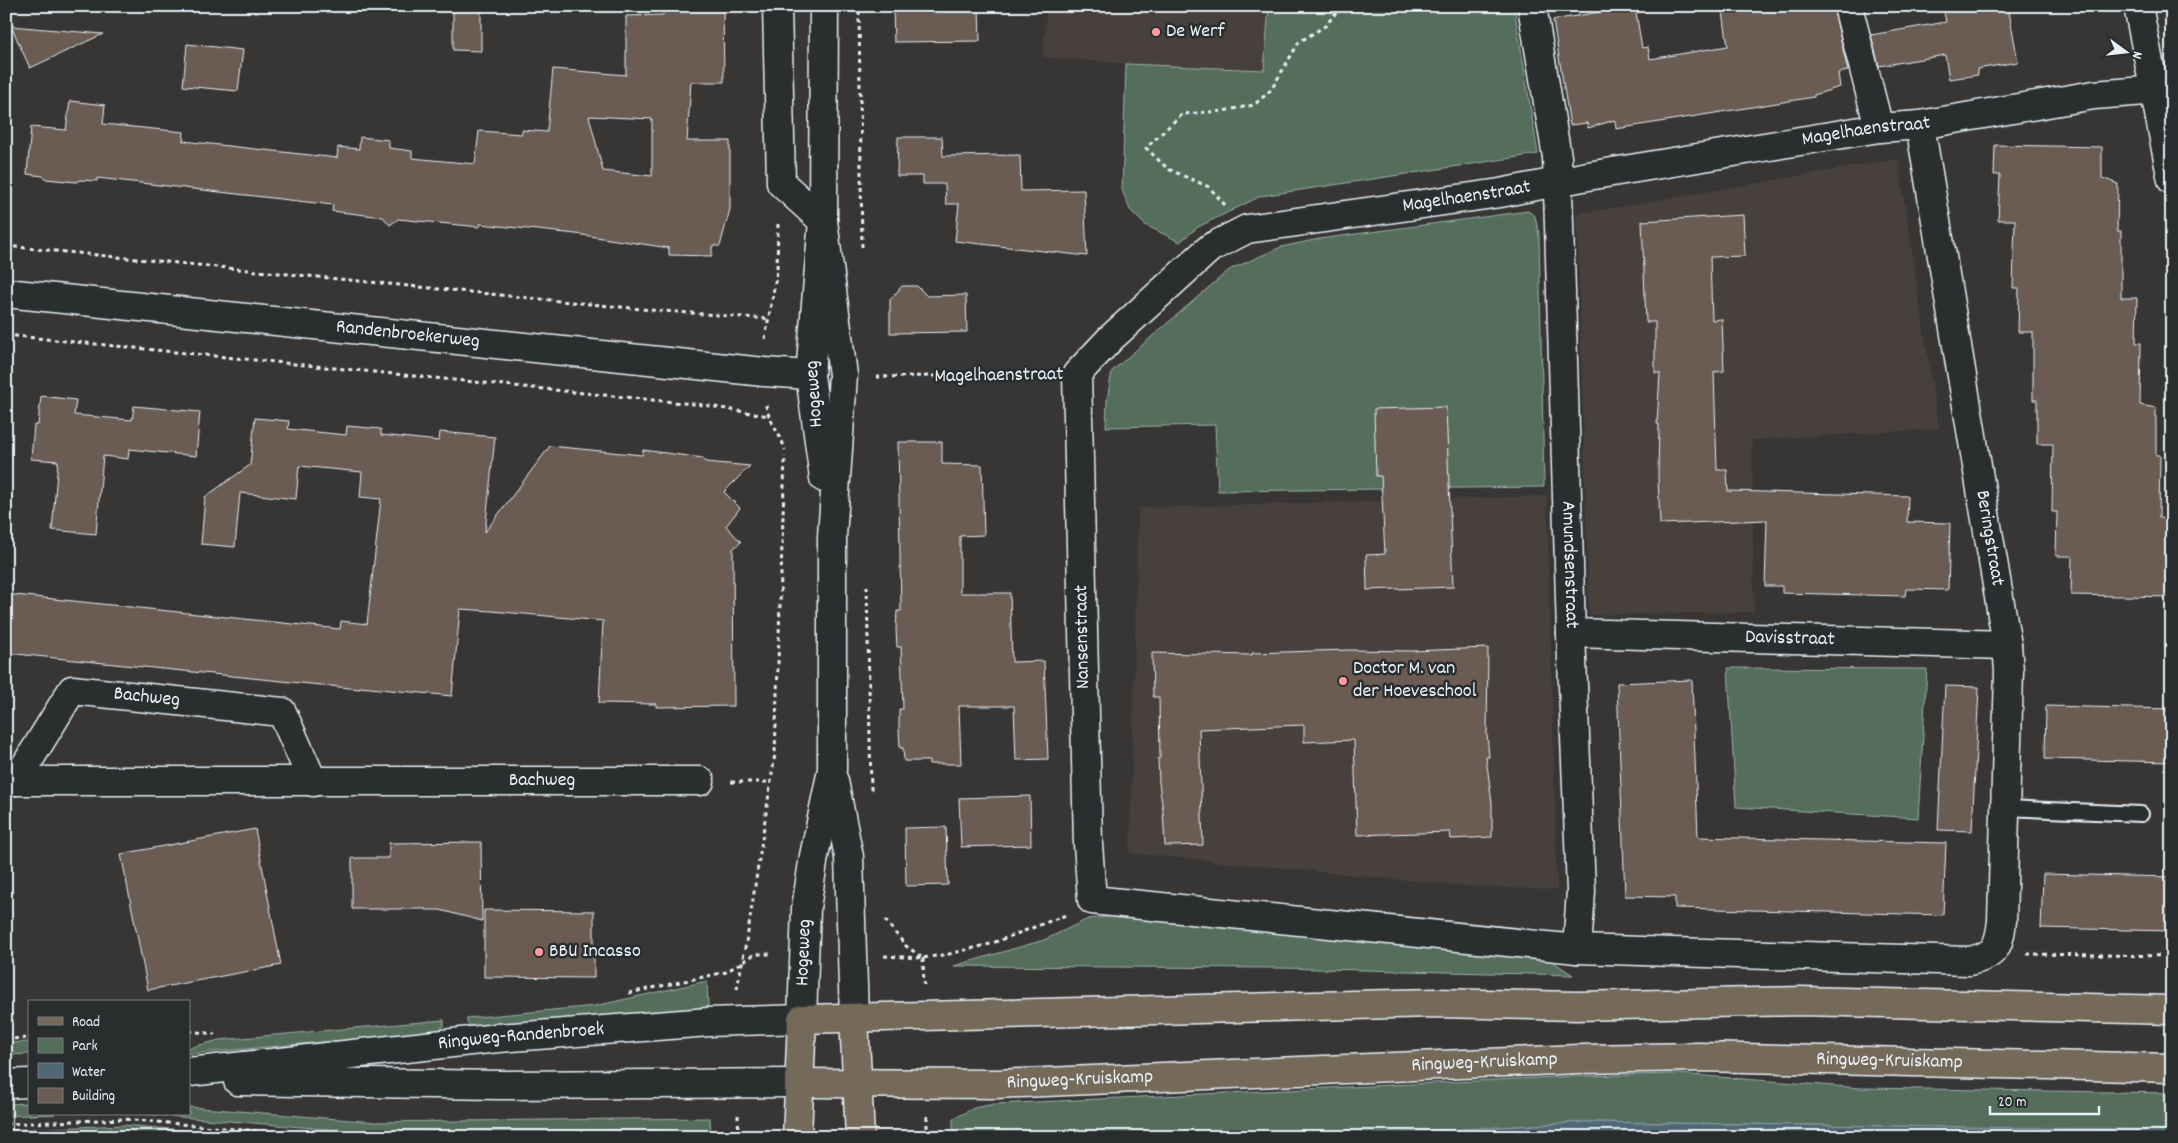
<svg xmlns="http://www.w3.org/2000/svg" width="2178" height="1143" viewBox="0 0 2178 1143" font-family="Dekko,sans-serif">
	<rect width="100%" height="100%" fill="#373635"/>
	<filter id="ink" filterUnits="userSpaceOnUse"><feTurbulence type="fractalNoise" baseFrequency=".02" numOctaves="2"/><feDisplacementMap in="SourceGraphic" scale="10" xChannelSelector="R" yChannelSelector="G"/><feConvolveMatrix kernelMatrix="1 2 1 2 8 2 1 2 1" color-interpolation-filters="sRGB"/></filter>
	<g filter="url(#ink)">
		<path fill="#47413e" d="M 1047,6 L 1269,6 L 1264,70 L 1126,64 L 1043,57 Z
			M 1898,159 L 1939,429 L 1752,440 L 1754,612 L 1589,615 L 1577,214 Z
			M 1547,496 L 1557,890 L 1466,886 L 1130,853 L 1138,508 Z"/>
		<path fill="#546e5c" stroke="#9eb0aa" d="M 1269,6 L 1514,6 L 1538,154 L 1261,196 L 1198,227 L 1180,242 L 1145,225 L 1130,210 L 1122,190 L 1126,64 L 1264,70 Z
			M 1528,211 L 1535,216 L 1539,234 L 1544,487 L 1218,491 L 1215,425 L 1106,427 L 1107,400 L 1112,371 L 1229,270 L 1281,247 L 1319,239 Z
			M 1728,668 L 1927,669 L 1918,818 L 1736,807 Z
			M 1166,910 L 1537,951 L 1573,975 L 1279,968 L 954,966 L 1044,940 L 1088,919 Z
			M 707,981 L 708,1008 L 473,1028 L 467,1023 L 467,1018 L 595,1006 Z
			M 444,1020 L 444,1026 L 437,1032 L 189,1054 L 189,1048 L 219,1040 Z
			M 29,1042 L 29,1054 L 6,1055 L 6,1043 Z
			M 1679,1074 L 1861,1088 L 2172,1093 L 2172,1130 L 1585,1122 L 1333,1137 L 1024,1137 L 1024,1135 L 1021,1134 L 1020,1137 L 953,1137 L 953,1119 L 974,1108 L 995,1104 L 1578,1076 Z
			M 29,1103 L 29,1114 L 55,1114 L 6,1116 L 6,1104 Z
			M 189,1107 L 375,1122 L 710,1118 L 711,1135 L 708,1136 L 649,1130 L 375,1133 L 143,1114 L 189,1114 Z
			M 123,1125 L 136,1126 L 261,1137 L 6,1137 L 6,1130 Z"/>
		<path fill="#506774" stroke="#8d9ea9" d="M 1585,1122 L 2172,1130 L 2172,1137 L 1333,1137 Z"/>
		<path fill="#6b5c53" stroke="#e8f1f8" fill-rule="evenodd" d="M 453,6 L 481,6 L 481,51 L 453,50 Z
			M 663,6 L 723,6 L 724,82 L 691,82 L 687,141 L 730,141 L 730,209 L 720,246 L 712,246 L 712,256 L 669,255 L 669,248 L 576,234 L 480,224 L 480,227 L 398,219 L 390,225 L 383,217 L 332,211 L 333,205 L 97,178 L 97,181 L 80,180 L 76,182 L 46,179 L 43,176 L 27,174 L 31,127 L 66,130 L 70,101 L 105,105 L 103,124 L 184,132 L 183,141 L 337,158 L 338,147 L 359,149 L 360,137 L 389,140 L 389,148 L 412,151 L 412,158 L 475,164 L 479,131 L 522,134 L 522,130 L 547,132 L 553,69 L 626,75 L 626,16 L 663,15 ZM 589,116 L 652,119 L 652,176 L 603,171 Z
			M 893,6 L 979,6 L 980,41 L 894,42 Z
			M 1635,6 L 1642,48 L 1648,47 L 1650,59 L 1728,46 L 1722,6 L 1833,6 L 1848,71 L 1838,73 L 1840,87 L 1814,95 L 1814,97 L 1616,129 L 1615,120 L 1588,128 L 1587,123 L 1570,125 L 1553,20 Z
			M 1943,6 L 2008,6 L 2018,62 L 1977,69 L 1978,75 L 1949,79 L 1945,55 L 1879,66 L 1871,35 L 1946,22 Z
			M 11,26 L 103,34 L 30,68 Z
			M 187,44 L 243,50 L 238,91 L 183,86 Z
			M 898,137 L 942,137 L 943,156 L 1020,155 L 1021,191 L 1084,190 L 1087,256 L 955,241 L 959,204 L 946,204 L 945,184 L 923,184 L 923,176 L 897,176 Z
			M 1995,145 L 2102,147 L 2102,178 L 2118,184 L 2117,231 L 2121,231 L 2121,298 L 2137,298 L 2136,343 L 2141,343 L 2140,405 L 2156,408 L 2156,455 L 2160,455 L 2159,518 L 2172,520 L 2172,597 L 2071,595 L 2072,556 L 2056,556 L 2057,512 L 2052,512 L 2053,444 L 2037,444 L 2037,400 L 2033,400 L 2033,332 L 2018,332 L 2019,288 L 2013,288 L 2015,220 L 1998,220 L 2000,175 L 1994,175 Z
			M 1743,215 L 1745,256 L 1710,257 L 1712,320 L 1722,319 L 1724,371 L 1714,372 L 1717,470 L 1727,470 L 1728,491 L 1908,496 L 1907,522 L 1950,523 L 1948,590 L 1906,589 L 1905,596 L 1782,593 L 1782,586 L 1765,586 L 1767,520 L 1660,524 L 1658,477 L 1659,424 L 1657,424 L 1660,373 L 1655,373 L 1655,322 L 1646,322 L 1642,221 Z
			M 902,286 L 917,286 L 927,296 L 966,295 L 967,332 L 890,333 L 890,300 Z
			M 41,396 L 76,400 L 74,415 L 132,420 L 134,406 L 200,412 L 196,456 L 129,449 L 128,459 L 103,456 L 96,534 L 52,530 L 58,461 L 31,459 L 34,425 L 38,425 Z
			M 1446,407 L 1453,587 L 1367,590 L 1366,555 L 1385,554 L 1381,476 L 1376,476 L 1374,409 Z
			M 255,418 L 289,421 L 288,429 L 346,435 L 347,426 L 381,429 L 381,435 L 439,441 L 440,432 L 495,437 L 485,532 L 550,446 L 642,455 L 643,450 L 703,458 L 706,462 L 750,466 L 724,492 L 740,508 L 726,526 L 741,542 L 733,549 L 734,706 L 656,707 L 656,704 L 599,703 L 603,621 L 491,611 L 460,609 L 452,696 L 360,687 L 360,689 L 6,653 L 6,594 L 340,629 L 341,621 L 367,624 L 381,499 L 360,497 L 362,472 L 299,466 L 296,499 L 240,493 L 235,547 L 201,544 L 205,497 L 250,465 Z
			M 898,442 L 942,442 L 942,464 L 982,465 L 984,535 L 960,536 L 960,593 L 1010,593 L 1012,662 L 1044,661 L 1048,759 L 1016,760 L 1014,706 L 959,706 L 961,764 L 929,764 L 929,761 L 904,761 L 903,748 L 900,748 L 899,728 L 899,709 L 903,709 L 901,647 L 897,647 L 896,630 L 897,611 L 901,611 Z
			M 1488,648 L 1487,734 L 1489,757 L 1486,757 L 1492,803 L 1492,837 L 1451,839 L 1450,832 L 1357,835 L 1354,740 L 1304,742 L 1304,725 L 1199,729 L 1203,845 L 1165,846 L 1163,811 L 1159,783 L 1158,758 L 1160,758 L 1159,697 L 1153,697 L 1152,653 L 1252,655 L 1252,653 L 1349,650 L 1411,651 Z
			M 1692,680 L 1698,837 L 1946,843 L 1943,915 L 1675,908 L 1675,897 L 1625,896 L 1617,683 Z
			M 1945,686 L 1979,687 L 1972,831 L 1938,830 Z
			M 2046,706 L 2172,709 L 2172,762 L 2045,759 Z
			M 1030,796 L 1031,845 L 961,847 L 959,798 Z
			M 946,827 L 948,885 L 906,886 L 905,828 Z
			M 255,829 L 281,965 L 148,990 L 121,854 Z
			M 481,842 L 482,921 L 440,910 L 426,910 L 426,909 L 352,909 L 352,858 L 389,858 L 389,843 Z
			M 2043,874 L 2172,877 L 2172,931 L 2041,928 Z
			M 484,910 L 594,911 L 594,978 L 484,977 Z"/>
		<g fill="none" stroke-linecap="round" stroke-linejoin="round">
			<defs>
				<path id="lane" d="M 2006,808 L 2141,814"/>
				<g id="street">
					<path d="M 777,6 L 781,183 L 823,221"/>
					<path id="s1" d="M 1532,6 L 1557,157 L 1571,633 L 1581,891 L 1577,949"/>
					<path d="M 1848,6 L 1879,128"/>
					<path d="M 2138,6 L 2172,180"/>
					<path id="s2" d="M 1920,125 L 2007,645 L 2009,671 L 2002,921 C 1999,946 1996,956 1969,961 L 1577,949 L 1092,900 L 1088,844 L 1077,374 L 1111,338 L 1210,248 L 1247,229 L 1500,193 L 1588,176 L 1879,128 L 1920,125 L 2094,95 L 2172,89"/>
					<path id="s3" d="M 6,293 L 764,372 L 810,375"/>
					<path id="s4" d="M 1571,633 L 2007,645"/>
					<path id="s5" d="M 6,781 L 700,781"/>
					<path id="s6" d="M 16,781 L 72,690 L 282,712 L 313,782"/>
				</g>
				<g id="secondary">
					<path d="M 824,478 L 810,375 L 823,221 L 824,6"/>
					<path d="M 834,781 L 849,857 L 854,1018"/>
					<path id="s7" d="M 189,1072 L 498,1038 L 709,1022 L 802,1019 L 806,908 L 814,856 L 832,770 L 832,537 L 843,375 L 823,221"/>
					<path d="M 238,1081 L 500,1085 L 799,1083"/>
					<path d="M 6,1084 L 29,1083"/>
				</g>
				<g id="primary">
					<path d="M 854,1018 L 860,1137"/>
					<path id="s8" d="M 799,1083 L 996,1084 L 1579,1059 L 1699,1057 L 2172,1068"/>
					<path d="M 797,1137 L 802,1019 L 1435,1003 L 1577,1006 L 1801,1001 L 2172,1010"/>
				</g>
			</defs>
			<use href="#lane" stroke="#e8f1f8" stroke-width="18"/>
			<use href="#street" stroke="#e8f1f8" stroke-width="31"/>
			<use href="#secondary" stroke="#e8f1f8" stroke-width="31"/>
			<use href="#primary" stroke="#e8f1f8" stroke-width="31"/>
			<path stroke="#e8f1f8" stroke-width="3" stroke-dasharray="4 4" stroke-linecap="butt" d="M 859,11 L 862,250
				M 1225,205 L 1209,187 L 1168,169 L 1146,148 L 1182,114 L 1223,111 L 1254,105 L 1271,90 L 1299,42 L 1325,26 L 1342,6
				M 6,246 L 651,310 L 769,319
				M 6,335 L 703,405 L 769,416
				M 765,339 L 777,271 L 778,224
				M 876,377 L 1044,374
				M 766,405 C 768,421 781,434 785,450
				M 867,586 L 871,790
				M 731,782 L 771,782
				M 885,920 L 906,946 L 923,958
				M 2027,954 L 2172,956
				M 884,956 L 923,958 L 949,954 L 990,944 L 1066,915
				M 923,958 L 924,985
				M 737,989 L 748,932 L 775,754 L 785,456
				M 629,993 L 726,972 L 755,954 L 772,954
				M 189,1031 L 215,1034
				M 6,1039 L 29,1038
				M 738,1115 L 739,1137
				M 927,1116 L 927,1137
				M 6,1124 L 124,1119 L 323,1137"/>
			<use href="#lane" stroke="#2a2d2e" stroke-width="14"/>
			<use href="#street" stroke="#2a2d2e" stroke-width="28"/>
			<use href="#secondary" stroke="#2a2d2e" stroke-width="28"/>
			<use href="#primary" stroke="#746a5a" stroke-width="28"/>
		</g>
	</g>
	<g fill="#ff9aa2" stroke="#2a2d2e" stroke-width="2">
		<circle cx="1156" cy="32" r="5"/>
		<circle cx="1343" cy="681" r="5"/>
		<circle cx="539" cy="952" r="5"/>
	</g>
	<g text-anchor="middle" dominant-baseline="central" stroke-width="5" stroke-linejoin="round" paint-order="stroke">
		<g font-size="20" fill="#e8f1f8" stroke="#2a2d2e" text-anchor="start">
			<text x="1166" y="32">De Werf</text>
			<text x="1353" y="669">Doctor M. van<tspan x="1353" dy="23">der Hoeveschool</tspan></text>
			<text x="549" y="952">BBU Incasso</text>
		</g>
		<g font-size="20" fill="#e8f1f8" stroke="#2a2d2e">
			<text stroke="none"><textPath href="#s2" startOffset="3119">Magelhaenstraat</textPath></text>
			<text stroke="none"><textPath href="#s2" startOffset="2714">Magelhaenstraat</textPath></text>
			<text stroke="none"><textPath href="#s3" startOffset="404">Randenbroekerweg</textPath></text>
			<text transform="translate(999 376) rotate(-1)">Magelhaenstraat</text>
			<text transform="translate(815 394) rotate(-94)">Hogeweg</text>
			<text stroke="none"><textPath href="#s2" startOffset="419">Beringstraat</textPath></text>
			<text stroke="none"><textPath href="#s1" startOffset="561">Amundsenstraat</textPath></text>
			<text transform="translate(1083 637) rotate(-91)">Nansenstraat</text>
			<text stroke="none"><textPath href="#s4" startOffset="219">Davisstraat</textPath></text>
			<text stroke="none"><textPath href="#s6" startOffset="182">Bachweg</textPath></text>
			<text stroke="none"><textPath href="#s5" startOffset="536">Bachweg</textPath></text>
			<text stroke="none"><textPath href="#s7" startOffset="682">Hogeweg</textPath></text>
			<text stroke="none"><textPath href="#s7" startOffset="334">Ringweg-Randenbroek</textPath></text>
			<text stroke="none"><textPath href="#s8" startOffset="1091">Ringweg-Kruiskamp</textPath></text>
			<text stroke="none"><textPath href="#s8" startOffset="686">Ringweg-Kruiskamp</textPath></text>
			<text stroke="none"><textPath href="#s8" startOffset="281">Ringweg-Kruiskamp</textPath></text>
		</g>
	</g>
	<rect width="2178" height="1143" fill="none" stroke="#2a2d2e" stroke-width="25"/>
	<rect x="12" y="12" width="2153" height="1118" fill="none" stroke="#e8f1f8" stroke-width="2" filter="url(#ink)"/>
	<rect x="28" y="1000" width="162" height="115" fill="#2a2d2e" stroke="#767b7f"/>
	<rect x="38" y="1017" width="25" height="8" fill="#746a5a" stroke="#767b7f"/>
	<text x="72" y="1026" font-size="15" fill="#e8f1f8">Road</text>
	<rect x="38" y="1038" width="25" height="15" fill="#546e5c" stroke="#767b7f"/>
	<text x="72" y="1050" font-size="15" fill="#e8f1f8">Park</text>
	<rect x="38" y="1063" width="25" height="15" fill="#506774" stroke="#767b7f"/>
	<text x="72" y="1076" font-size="15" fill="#e8f1f8">Water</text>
	<rect x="38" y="1088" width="25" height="15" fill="#6b5c53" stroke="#767b7f"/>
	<text x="72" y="1100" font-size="15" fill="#e8f1f8">Building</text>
	<g transform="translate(2126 52) rotate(105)" stroke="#2a2d2e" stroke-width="4" paint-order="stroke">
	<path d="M0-4L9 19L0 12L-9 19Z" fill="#e8f1f8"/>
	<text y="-8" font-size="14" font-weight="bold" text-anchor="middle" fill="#e8f1f8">N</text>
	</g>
	<path d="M1990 1106v8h109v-8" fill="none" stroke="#e8f1f8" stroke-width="2.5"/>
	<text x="1998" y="1106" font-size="15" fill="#e8f1f8" stroke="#2a2d2e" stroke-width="4" paint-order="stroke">20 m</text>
</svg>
